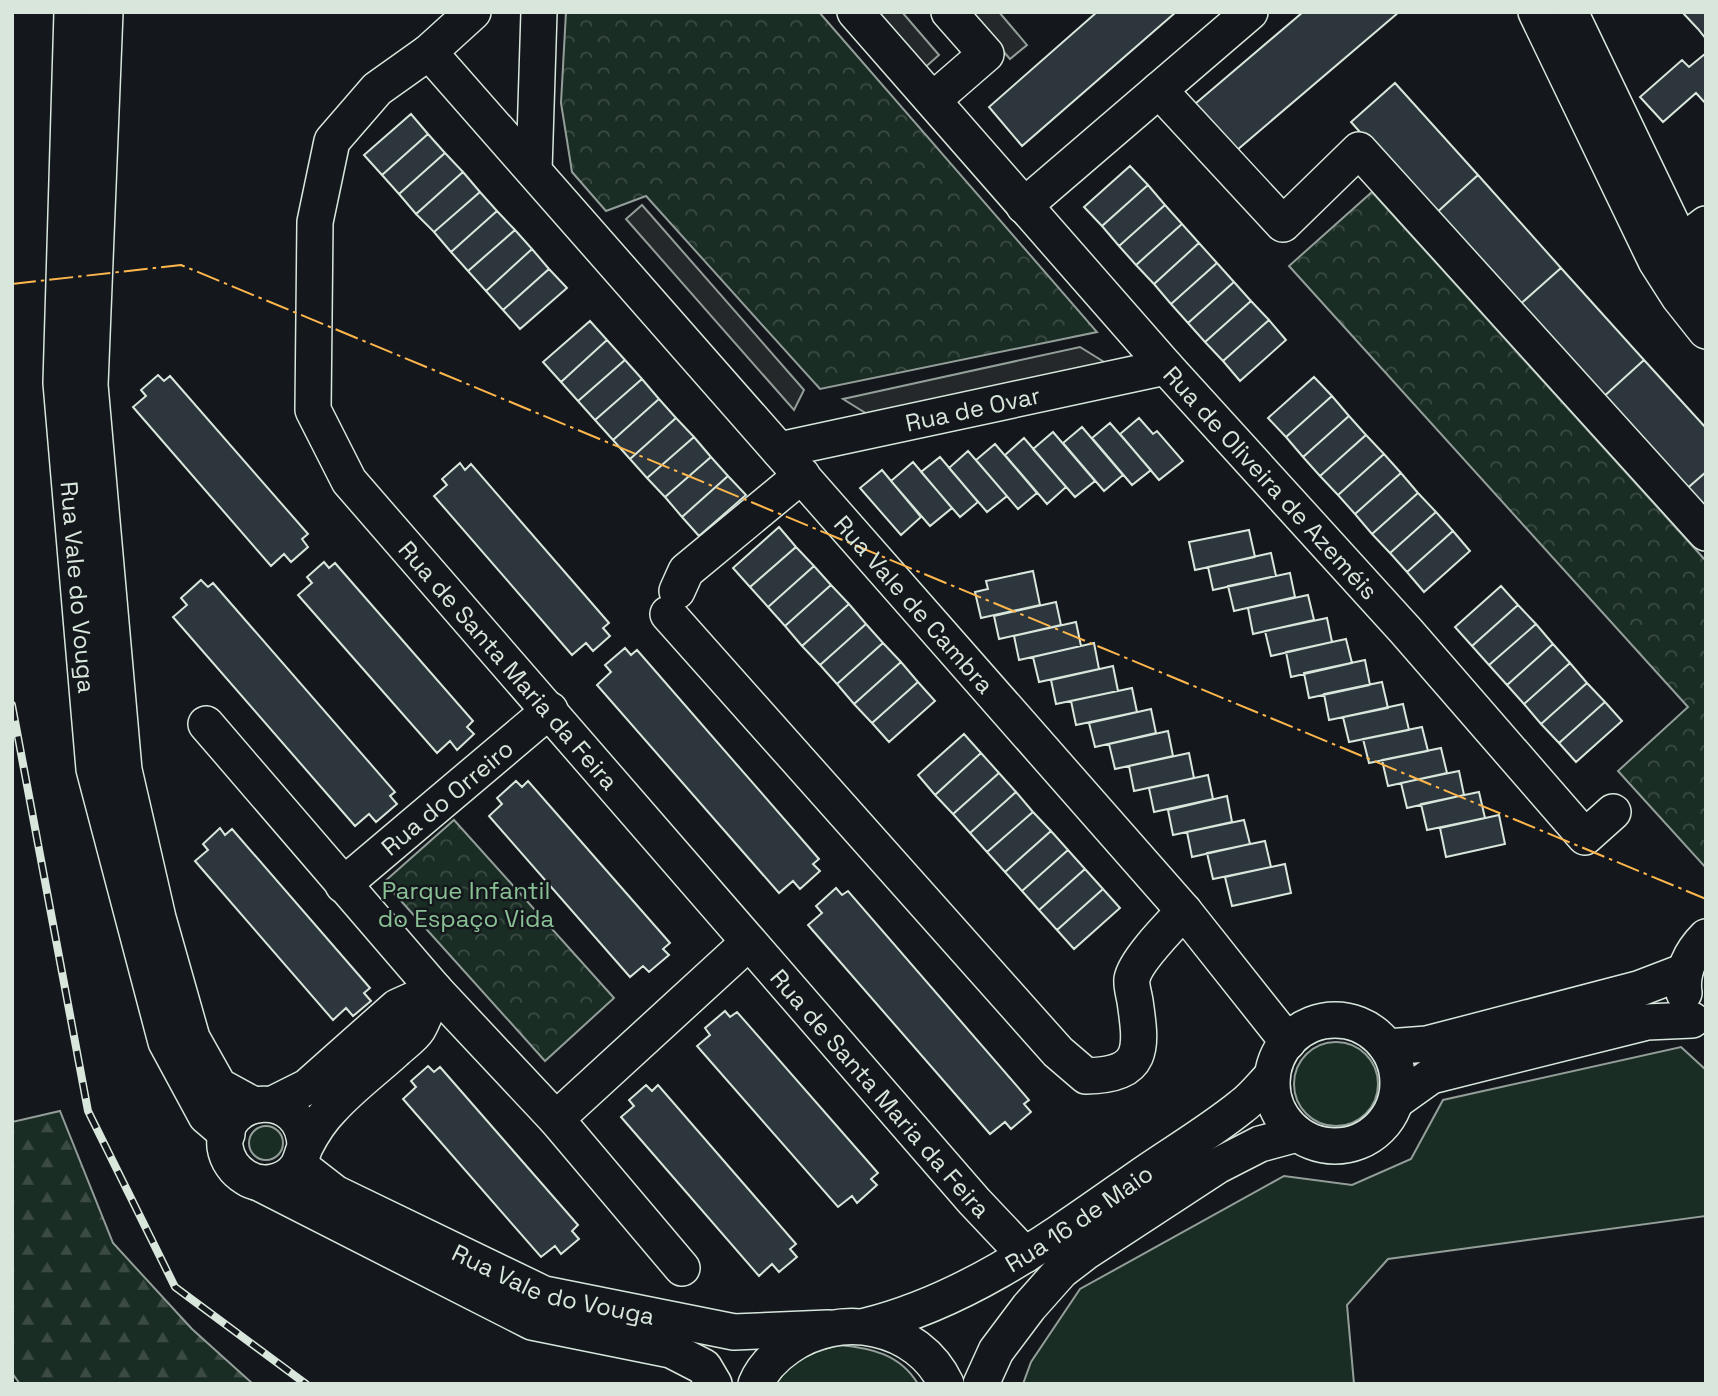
<svg xmlns="http://www.w3.org/2000/svg" width="1718" height="1396" viewBox="0 0 1718 1396" font-family="'Space Grotesk',sans-serif">
	<defs>
		<pattern id="forest-firs" width="22" height="20" patternUnits="userSpaceOnUse" patternTransform="scale(1.75)"><rect width="22" height="20" fill="#1a2d24"/><path d="M5 1l3.5 6h-7zM16 11l3.5 6h-7z" fill="#3b4b43"/></pattern>
		<pattern id="park-crowns" width="20" height="18" patternUnits="userSpaceOnUse" patternTransform="scale(1.75)"><rect width="20" height="18" fill="#1a2d24"/><path d="M2 6a3 3 0 1 1 6 0M12 15a3 3 0 1 1 6 0" fill="none" stroke="#3b4b43"/></pattern>
	</defs>
	<rect width="100%" height="100%" fill="#14181c"/>
	<path fill="#1a2d24" stroke="#939e99" stroke-width="2" d="M1294 1084a42 42 0 1 1 84 0a42 42 0 1 1-84 0Z
		M 1681,1047 L 1706,1070 L 1706,1216 L 1388,1259 L 1347,1305 L 1354,1384 L 1023,1384 L 1031,1362 L 1080,1289 L 1284,1176 L 1352,1185 L 1411,1159 L 1443,1100 Z
		M249 1143a17 17 0 1 1 34 0a17 17 0 1 1-34 0Z
		M 839,1345 C 871,1348 900,1354 918,1384 L 773,1384 C 793,1359 809,1353 839,1345 Z"/>
	<path fill="url(#forest-firs)" stroke="#939e99" stroke-width="2" d="M 60,1111 L 113,1243 L 192,1329 L 253,1384 L 20,1384 L 12,1373 L 12,1122 Z"/>
	<path fill="url(#park-crowns)" stroke="#939e99" stroke-width="2" d="M 566,12 L 819,12 L 1097,332 L 820,389 L 646,196 L 606,211 L 572,172 L 561,103 Z
		M 1372,192 L 1706,561 L 1706,868 L 1618,771 L 1688,707 L 1289,266 Z
		M 454,820 L 614,998 L 545,1061 L 384,882 Z"/>
	<path fill="#24282b" stroke="#939e99" stroke-width="2" d="M 871,12 L 902,12 L 939,55 L 921,71 Z
		M 969,12 L 999,12 L 1027,45 L 1010,59 Z
		M 642,205 L 804,390 L 794,410 L 626,219 Z
		M 1080,347 L 1109,365 L 872,417 L 843,399 Z"/>
	<path fill="#2c363c" stroke="#d8e6dc" stroke-width="2" d="M 1097,12 L 1176,12 L 1022,146 L 989,107 Z
		M 1303,12 L 1399,12 L 1230,156 L 1189,109 Z
		M 1682,12 L 1706,12 L 1706,39 L 1698,29 Z
		M 1706,53 L 1706,104 L 1696,93 L 1663,122 L 1640,97 L 1682,60 L 1689,67 Z
		M 1395,83 L 1478,175 L 1434,215 L 1351,122 Z
		M 411,114 L 428,134 L 382,175 L 364,155 Z
		M 428,134 L 445,153 L 399,194 L 382,175 Z
		M 445,153 L 463,172 L 416,214 L 399,194 Z
		M 1130,166 L 1148,185 L 1102,226 L 1084,207 Z
		M 463,172 L 480,192 L 434,232 L 416,214 Z
		M 1478,175 L 1561,268 L 1517,307 L 1434,215 Z
		M 1148,185 L 1165,205 L 1119,246 L 1102,226 Z
		M 480,192 L 497,211 L 451,252 L 434,232 Z
		M 1165,205 L 1182,224 L 1136,265 L 1119,246 Z
		M 497,211 L 515,230 L 468,271 L 451,252 Z
		M 1182,224 L 1199,243 L 1154,284 L 1136,265 Z
		M 515,230 L 532,249 L 486,291 L 468,271 Z
		M 1199,243 L 1217,263 L 1171,304 L 1154,284 Z
		M 532,249 L 549,269 L 503,310 L 486,291 Z
		M 1217,263 L 1234,282 L 1188,323 L 1171,304 Z
		M 1561,268 L 1644,360 L 1601,399 L 1517,307 Z
		M 549,269 L 567,288 L 520,329 L 503,310 Z
		M 1234,282 L 1251,301 L 1205,342 L 1188,323 Z
		M 1251,301 L 1269,320 L 1223,361 L 1205,342 Z
		M 1269,320 L 1286,340 L 1240,381 L 1223,361 Z
		M 590,321 L 607,340 L 561,382 L 543,362 Z
		M 607,340 L 625,360 L 578,401 L 561,382 Z
		M 625,360 L 642,379 L 595,420 L 578,401 Z
		M 1644,360 L 1706,428 L 1706,472 L 1684,491 L 1601,399 Z
		M 158,375 L 164,381 L 170,376 L 308,534 L 302,539 L 308,547 L 291,562 L 284,554 L 271,566 L 133,407 L 146,396 L 141,390 Z
		M 1314,377 L 1332,396 L 1286,437 L 1268,418 Z
		M 642,379 L 659,399 L 613,440 L 595,420 Z
		M 1332,396 L 1349,416 L 1303,457 L 1286,437 Z
		M 659,399 L 676,418 L 630,459 L 613,440 Z
		M 1349,416 L 1366,435 L 1320,476 L 1303,457 Z
		M 676,418 L 694,437 L 647,478 L 630,459 Z
		M 1139,418 L 1153,434 L 1157,431 L 1183,461 L 1159,480 L 1120,434 Z
		M 1110,423 L 1151,470 L 1132,485 L 1092,438 Z
		M 1082,427 L 1123,475 L 1104,491 L 1063,443 Z
		M 1053,432 L 1095,481 L 1075,497 L 1033,449 Z
		M 1366,435 L 1384,454 L 1338,495 L 1320,476 Z
		M 694,437 L 711,457 L 665,497 L 647,478 Z
		M 1024,438 L 1066,487 L 1047,504 L 1005,455 Z
		M 995,444 L 1037,493 L 1018,509 L 976,460 Z
		M 968,451 L 1007,496 L 987,512 L 949,468 Z
		M 1384,454 L 1401,473 L 1355,514 L 1338,495 Z
		M 711,457 L 728,476 L 682,517 L 665,497 Z
		M 940,457 L 978,502 L 960,517 L 921,472 Z
		M 913,462 L 952,508 L 930,526 L 891,481 Z
		M 460,463 L 465,470 L 471,464 L 609,623 L 603,628 L 610,636 L 593,651 L 586,643 L 572,655 L 434,496 L 447,485 L 442,479 Z
		M 882,470 L 921,517 L 901,535 L 860,488 Z
		M 1706,472 L 1706,516 L 1684,491 Z
		M 1401,473 L 1418,493 L 1372,534 L 1355,514 Z
		M 728,476 L 746,495 L 699,536 L 682,517 Z
		M 1418,493 L 1436,512 L 1390,553 L 1372,534 Z
		M 1436,512 L 1453,531 L 1407,572 L 1390,553 Z
		M 779,527 L 796,547 L 750,587 L 733,568 Z
		M 1249,530 L 1255,557 L 1195,570 L 1189,542 Z
		M 1453,531 L 1470,551 L 1424,592 L 1407,572 Z
		M 796,547 L 814,566 L 768,607 L 750,587 Z
		M 1271,553 L 1276,576 L 1213,590 L 1208,567 Z
		M 324,562 L 329,568 L 335,563 L 473,721 L 467,727 L 474,734 L 457,750 L 450,741 L 437,753 L 298,595 L 312,583 L 307,577 Z
		M 814,566 L 831,585 L 785,626 L 768,607 Z
		M 1033,571 L 1040,605 L 981,618 L 975,592 L 988,589 L 986,581 Z
		M 1290,573 L 1295,597 L 1234,611 L 1228,586 Z
		M 201,580 L 208,587 L 213,583 L 395,792 L 390,796 L 397,804 L 376,822 L 369,814 L 355,826 L 173,617 L 187,605 L 181,598 Z
		M 831,585 L 849,604 L 802,646 L 785,626 Z
		M 1501,586 L 1518,605 L 1472,646 L 1455,627 Z
		M 1308,595 L 1314,620 L 1253,634 L 1248,608 Z
		M 1056,602 L 1061,625 L 999,639 L 994,616 Z
		M 849,604 L 866,624 L 820,665 L 802,646 Z
		M 1518,605 L 1536,624 L 1489,665 L 1472,646 Z
		M 1327,618 L 1332,642 L 1271,656 L 1265,631 Z
		M 1076,622 L 1081,646 L 1019,660 L 1014,636 Z
		M 866,624 L 883,643 L 837,684 L 820,665 Z
		M 1536,624 L 1553,644 L 1507,685 L 1489,665 Z
		M 1346,639 L 1352,663 L 1291,677 L 1286,652 Z
		M 883,643 L 901,662 L 854,704 L 837,684 Z
		M 1094,643 L 1099,669 L 1039,682 L 1033,657 Z
		M 1553,644 L 1570,663 L 1524,704 L 1507,685 Z
		M 625,648 L 631,655 L 637,650 L 819,859 L 813,864 L 820,871 L 800,889 L 793,881 L 779,893 L 597,685 L 611,672 L 605,665 Z
		M 1365,660 L 1370,685 L 1309,698 L 1304,673 Z
		M 901,662 L 918,682 L 872,723 L 854,704 Z
		M 1570,663 L 1587,683 L 1541,724 L 1524,704 Z
		M 1113,666 L 1118,691 L 1056,704 L 1051,680 Z
		M 918,682 L 935,701 L 889,742 L 872,723 Z
		M 1382,682 L 1388,708 L 1329,720 L 1324,694 Z
		M 1587,683 L 1605,702 L 1559,743 L 1541,724 Z
		M 1132,688 L 1137,712 L 1076,725 L 1071,701 Z
		M 1605,702 L 1622,721 L 1576,762 L 1559,743 Z
		M 1403,704 L 1409,730 L 1349,742 L 1343,717 Z
		M 1151,709 L 1156,733 L 1095,747 L 1089,723 Z
		M 1422,727 L 1428,751 L 1369,763 L 1363,739 Z
		M 1168,731 L 1173,756 L 1115,769 L 1109,744 Z
		M 964,734 L 981,753 L 935,795 L 918,775 Z
		M 1441,748 L 1447,773 L 1388,786 L 1382,760 Z
		M 981,753 L 999,773 L 953,814 L 935,795 Z
		M 1189,753 L 1194,778 L 1134,791 L 1129,766 Z
		M 1459,771 L 1464,795 L 1407,808 L 1401,783 Z
		M 999,773 L 1016,792 L 970,833 L 953,814 Z
		M 1208,775 L 1213,799 L 1154,812 L 1149,788 Z
		M 516,781 L 522,787 L 528,781 L 670,943 L 663,949 L 669,955 L 649,972 L 643,966 L 630,977 L 489,816 L 502,804 L 497,798 Z
		M 1016,792 L 1033,812 L 987,852 L 970,833 Z
		M 1479,792 L 1485,818 L 1427,830 L 1421,804 Z
		M 1227,796 L 1232,822 L 1173,835 L 1168,810 Z
		M 1033,812 L 1051,831 L 1005,872 L 987,852 Z
		M 1499,815 L 1505,844 L 1446,857 L 1440,828 Z
		M 1244,820 L 1250,844 L 1192,857 L 1187,832 Z
		M 220,828 L 225,835 L 232,829 L 370,988 L 364,993 L 371,1001 L 353,1016 L 346,1008 L 333,1020 L 195,861 L 208,850 L 203,844 Z
		M 1051,831 L 1068,850 L 1022,891 L 1005,872 Z
		M 1265,841 L 1271,867 L 1213,879 L 1207,853 Z
		M 1068,850 L 1085,869 L 1039,910 L 1022,891 Z
		M 1285,864 L 1291,893 L 1232,906 L 1225,877 Z
		M 1085,869 L 1103,889 L 1057,930 L 1039,910 Z
		M 836,888 L 842,895 L 848,891 L 1029,1100 L 1024,1104 L 1031,1112 L 1011,1129 L 1005,1122 L 990,1134 L 808,925 L 822,913 L 816,906 Z
		M 1103,889 L 1120,908 L 1074,949 L 1057,930 Z
		M 725,1011 L 730,1017 L 737,1012 L 878,1173 L 871,1179 L 877,1185 L 857,1203 L 852,1196 L 838,1207 L 697,1046 L 710,1035 L 705,1028 Z
		M 428,1066 L 434,1072 L 440,1067 L 578,1225 L 572,1231 L 579,1239 L 561,1254 L 555,1246 L 541,1257 L 403,1099 L 416,1087 L 411,1081 Z
		M 646,1085 L 652,1091 L 658,1085 L 796,1244 L 790,1249 L 797,1257 L 779,1272 L 772,1264 L 759,1276 L 621,1117 L 634,1106 L 629,1100 Z"/>
	<g fill="none" stroke-linecap="round" stroke-linejoin="round">
		<defs>
			<g id="minor">
				<path id="s1" d="M 72,12 L 61,383 L 94,769 L 166,1042 L 206,1116 L 227,1134"/>
				<path d="M 105,12 L 90,385 L 124,770 L 158,918 L 192,1038 L 219,1086 L 254,1105"/>
				<path id="s2" d="M 473,12 L 429,52 L 377,89 L 332,141 L 315,222 L 313,410 L 349,481 L 974,1201 L 1025,1255"/>
				<path id="s3" d="M 855,12 L 1166,367 L 1406,631 L 1585,837 L 1613,812"/>
				<path d="M 1536,12 L 1656,261 L 1679,297 L 1706,331"/>
				<path d="M 1570,12 L 1681,243 L 1706,283"/>
				<path id="s4" d="M 429,52 L 1184,911 L 1288,1042"/>
				<path d="M 1159,90 L 1283,224 L 1359,150 L 1706,533"/>
				<path d="M 933,100 L 986,54 L 949,12"/>
				<path d="M 534,170 L 539,12"/>
				<path d="M 1024,206 L 1250,12"/>
				<path d="M 1681,243 L 1706,224"/>
				<path id="s5" d="M 779,450 L 1166,367"/>
				<path d="M 677,591 L 686,571 L 802,475"/>
				<path d="M 668,614 L 1058,1052 L 1086,1076 C 1145,1075 1142,1049 1135,1001 C 1134,995 1131,985 1132,979 C 1135,961 1171,925 1184,911"/>
				<path d="M 206,724 L 435,990 L 556,1119 L 682,1268"/>
				<path id="s6" d="M 343,885 L 550,710"/>
				<path d="M 1684,993 C 1681,972 1691,952 1706,937"/>
				<circle cx="1335" cy="1083" r="63"/>
				<path d="M 1387,1047 L 1427,1044 L 1638,989 L 1685,971"/>
				<path d="M 1396,1101 L 1431,1076 L 1647,1022 L 1692,1020"/>
				<path d="M 273,1104 L 307,1087 L 397,1007 L 435,990"/>
				<path d="M 556,1119 L 749,942"/>
				<path d="M 305,1147 C 305,1087 220,1093 225,1147 C 227,1160 235,1171 245,1177 C 261,1188 286,1183 297,1167 C 301,1161 302,1154 305,1147 C 311,1135 322,1118 332,1108 C 351,1087 374,1070 395,1051 C 402,1044 413,1037 418,1029 C 425,1017 429,1003 435,990"/>
				<path id="s7" d="M 299,1165 L 335,1193 L 544,1294 L 734,1332 L 828,1328"/>
				<path d="M 259,1183 L 532,1322 L 671,1350 L 704,1367 L 714,1384"/>
				<path id="s8" d="M 866,1326 C 970,1300 1055,1236 1141,1176 C 1174,1153 1210,1132 1242,1106 C 1253,1098 1262,1086 1272,1076"/>
				<path d="M 756,1384 C 762,1369 775,1356 788,1347 C 839,1310 918,1324 946,1384"/>
				<path d="M 981,1384 L 996,1351 L 1029,1307 L 1061,1271 L 1087,1251 L 1217,1166 L 1260,1144 L 1297,1134"/>
			</g>
		</defs>
		<use href="#minor" stroke="#d8e6dc" stroke-width="38"/>
		<use href="#minor" stroke="#14181c" stroke-width="35"/>
		<defs>
			<path id="rail" d="M 12,705 L 88,1111 L 175,1287 L 306,1384"/>
		</defs>
		<use href="#rail" stroke="#d8e6dc" stroke-width="8"/>
		<use href="#rail" stroke="#14181c" stroke-width="5" stroke-dasharray="16" stroke-linecap="butt"/>
		<path stroke="#ffb74d" stroke-width="2" stroke-dasharray="24 5 3.5 5" stroke-linecap="butt" d="M 12,284 L 181,265 L 1706,899"/>
	</g>
	<g text-anchor="middle" dominant-baseline="central" stroke-width="5" stroke-linejoin="round" paint-order="stroke">
		<g font-size="24" fill="#d8e6dc" stroke="#14181c">
			<text stroke="none"><textPath href="#s5" startOffset="198">Rua de Ovar</textPath></text>
			<text stroke="none"><textPath href="#s3" startOffset="628">Rua de Oliveira de Azeméis</textPath></text>
			<text stroke="none"><textPath href="#s1" startOffset="576">Rua Vale do Vouga</textPath></text>
			<text stroke="none"><textPath href="#s4" startOffset="735">Rua Vale de Cambra</textPath></text>
			<text stroke="none"><textPath href="#s2" startOffset="786">Rua de Santa Maria da Feira</textPath></text>
			<text stroke="none"><textPath href="#s6" startOffset="136">Rua do Orreiro</textPath></text>
			<text stroke="none"><textPath href="#s2" startOffset="1353">Rua de Santa Maria da Feira</textPath></text>
			<text stroke="none"><textPath href="#s8" startOffset="240">Rua 16 de Maio</textPath></text>
			<text stroke="none"><textPath href="#s7" startOffset="284">Rua Vale do Vouga</textPath></text>
		</g>
		<g font-size="24" fill="#8ac095" stroke="#14181c">
			<text x="466" y="890">Parque Infantil<tspan x="466" dy="28">do Espaço Vida</tspan></text>
		</g>
	</g>
	<rect width="1718" height="1396" fill="none" stroke="#d8e6dc" stroke-width="28"/>
</svg>
